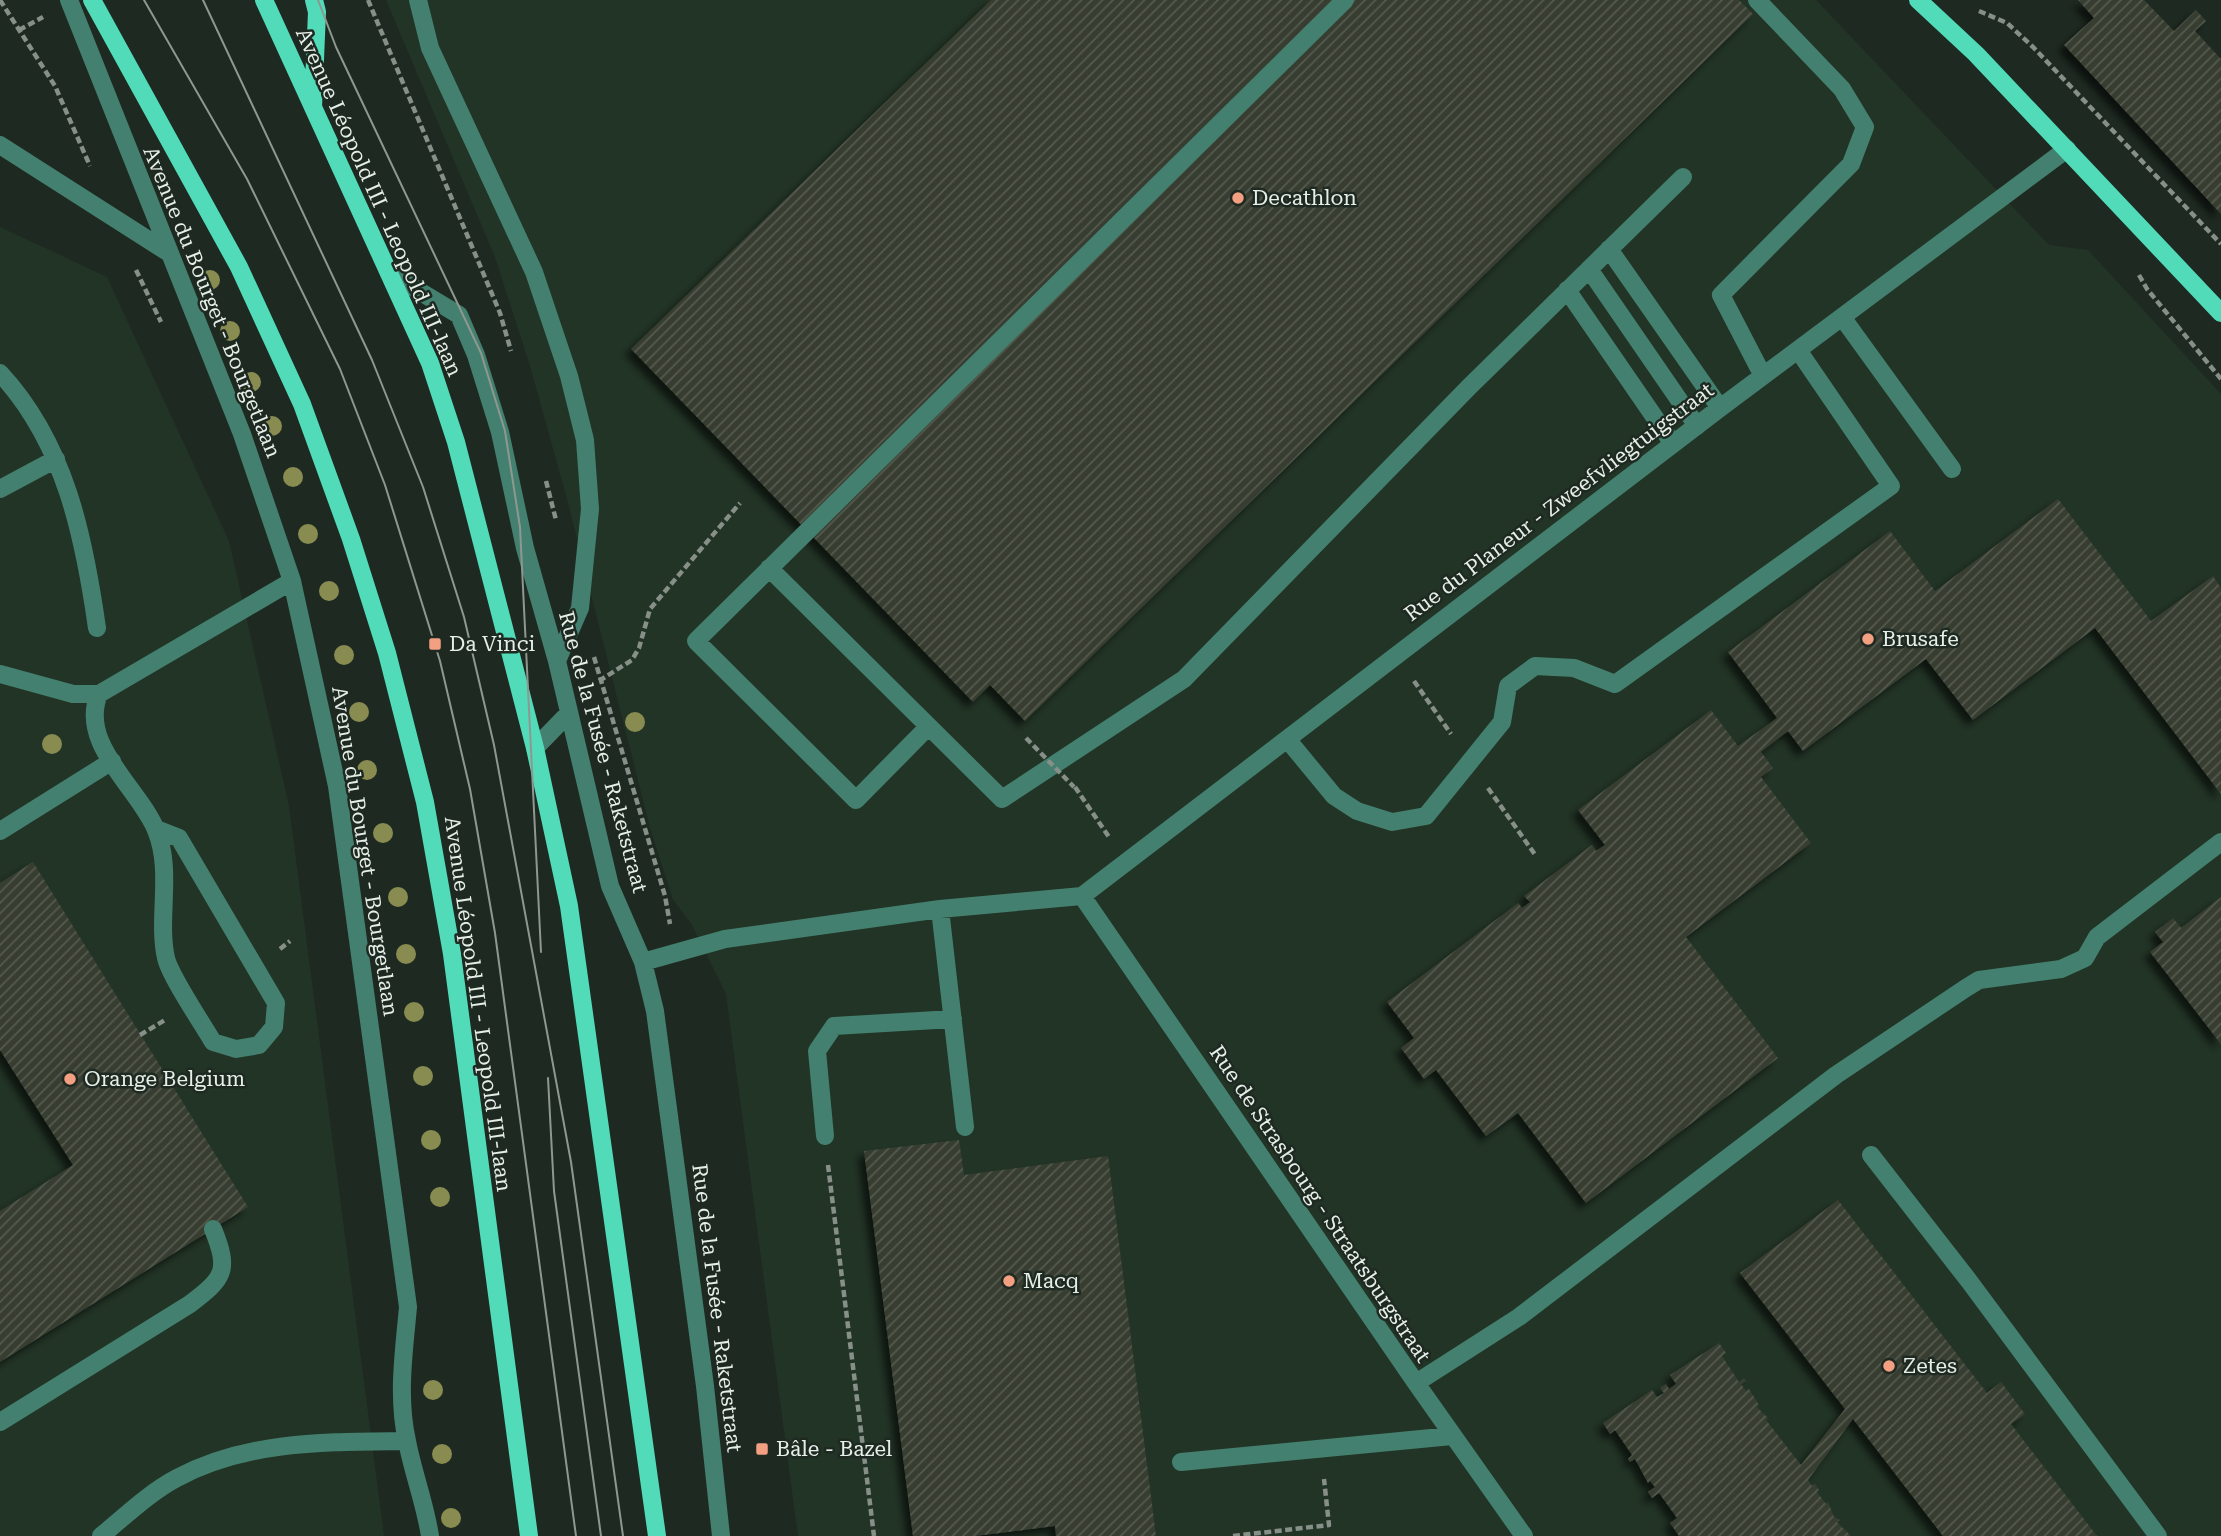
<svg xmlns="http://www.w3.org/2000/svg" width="2221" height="1536" viewBox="0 0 2221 1536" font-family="'Roboto Serif',serif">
	<defs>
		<pattern id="building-hatch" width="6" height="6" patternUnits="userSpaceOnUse" patternTransform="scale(1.75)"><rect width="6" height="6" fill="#383e31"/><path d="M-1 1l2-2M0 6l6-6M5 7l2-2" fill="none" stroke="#555a4f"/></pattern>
		<filter id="shadow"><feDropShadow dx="-6" dy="6" stdDeviation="3.5" flood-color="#0009"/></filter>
	</defs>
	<rect width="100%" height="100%" fill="#1e2a21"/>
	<path fill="#223426" d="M 386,0 L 1816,0 L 2049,245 L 2088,250 L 2221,394 L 2221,1536 L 798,1536 L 726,994 L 691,923 L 673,900 L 650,828 L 566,495 L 530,366 L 495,257 Z
		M 0,227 L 107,277 L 229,541 L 289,806 L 384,1536 L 0,1536 Z"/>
	<path fill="url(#building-hatch)" filter="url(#shadow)" d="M 991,0 L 1739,0 L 1753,14 L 1025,721 L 990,685 L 973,702 L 631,349 Z
		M 2078,0 L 2144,0 L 2174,31 L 2196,10 L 2206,21 L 2195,31 L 2221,59 L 2221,214 L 2064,45 L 2094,18 Z
		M 2058,499 L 2151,621 L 2213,576 L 2221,588 L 2221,794 L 2095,628 L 1973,720 L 1926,659 L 1803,751 L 1788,731 L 1761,752 L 1773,768 L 1761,777 L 1811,843 L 1686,937 L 1778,1058 L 1586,1203 L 1518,1113 L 1486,1136 L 1436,1070 L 1424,1079 L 1401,1048 L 1414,1038 L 1387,1002 L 1518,903 L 1522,908 L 1530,902 L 1524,896 L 1592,845 L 1596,851 L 1605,845 L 1578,810 L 1711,710 L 1738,746 L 1777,718 L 1728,652 L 1890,531 L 1935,591 Z
		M 33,862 L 248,1207 L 0,1362 L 0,1211 L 73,1165 L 0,1050 L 0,883 Z
		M 2221,897 L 2221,1044 L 2150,952 L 2163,942 L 2155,932 L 2173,918 L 2181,928 Z
		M 959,1140 L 964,1175 L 1108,1156 L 1156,1536 L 1056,1536 L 1055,1526 L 975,1536 L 913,1536 L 864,1151 Z
		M 1838,1200 L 1987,1393 L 2001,1382 L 2025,1414 L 2011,1424 L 2097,1536 L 1943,1536 L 1853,1419 L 1808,1480 L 1812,1486 L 1815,1484 L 1819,1490 L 1817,1492 L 1826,1504 L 1828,1502 L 1834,1517 L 1840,1520 L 1837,1522 L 1851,1536 L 1679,1536 L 1670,1523 L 1677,1518 L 1659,1493 L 1652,1498 L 1648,1492 L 1655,1487 L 1650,1481 L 1648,1483 L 1635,1459 L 1630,1462 L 1628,1459 L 1632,1455 L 1615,1430 L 1610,1434 L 1603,1423 L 1652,1390 L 1657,1397 L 1664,1393 L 1660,1388 L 1666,1384 L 1669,1389 L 1676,1384 L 1670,1375 L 1719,1343 L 1726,1353 L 1722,1356 L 1739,1382 L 1744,1378 L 1746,1381 L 1741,1384 L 1746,1391 L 1749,1389 L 1759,1405 L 1757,1407 L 1768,1418 L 1766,1420 L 1801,1465 L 1845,1409 L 1740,1273 Z"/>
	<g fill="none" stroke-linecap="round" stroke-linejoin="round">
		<path stroke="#868f88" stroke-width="4.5" stroke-dasharray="7 3.5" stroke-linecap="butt" d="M 0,0 L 55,86 L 90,166
			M 368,0 L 500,313 L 511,351
			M 1979,11 L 2007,23 L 2033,47 L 2221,244
			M 19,30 L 43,17
			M 136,270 L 161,322
			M 2139,275 L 2147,289 L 2221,379
			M 546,481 L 556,520
			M 594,657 L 665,896 L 670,924
			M 599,681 L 632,660 L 639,648 L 650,609 L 740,503
			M 1414,681 L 1451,734
			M 1075,787 L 1109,837
			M 1488,788 L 1536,856
			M 280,949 L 290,941
			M 140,1035 L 165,1020
			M 828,1165 L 874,1536
			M 1233,1536 L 1329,1525 L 1324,1479"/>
		<path stroke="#44806f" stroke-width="18" d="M 69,0 L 242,434 L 292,581 L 337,786 L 408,1307 C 404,1352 397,1396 407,1441 C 413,1473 425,1503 430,1536
			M 418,0 L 430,48 L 534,272 L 569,376 L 585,440 L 590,509 L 580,608 L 557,661
			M 1757,0 L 1842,89 L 1865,127 L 1851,164 L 1721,295 L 1763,376
			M 0,145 L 169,253
			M 1609,249 L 1720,408
			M 1589,269 L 1697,426
			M 389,273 L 459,315 L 476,355 L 500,432 L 525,548 L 557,661 L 610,886 L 643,962 L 655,1011 L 705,1386 L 721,1536
			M 1567,290 L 1673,444
			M 1842,317 L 1952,469
			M 0,373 C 65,443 84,536 97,628
			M 0,489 L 56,459
			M 769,568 L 1002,799 L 1184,679 L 1469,387 L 1683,177
			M 0,674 L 73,694 L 99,694 L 292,581
			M 99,694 C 78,744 139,788 156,830 C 173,871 157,918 166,958 C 170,976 202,1023 213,1042 L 236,1049 L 259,1045 L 274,1027 L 276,1003 L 179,838 L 156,829
			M 928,727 L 856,800 L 696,641 L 1345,0
			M 1287,739 L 1334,796 L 1357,811 L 1392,822 L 1426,816 L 1502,722 L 1508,686 L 1535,666 L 1574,668 L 1615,684 L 1891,486 L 1798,350
			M 535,748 L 569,713
			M 0,831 L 112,761
			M 1082,896 L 1416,1383 L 1524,1536
			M 940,909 L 965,1127
			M 643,962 L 725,939 L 940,909 L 1082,896 L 1720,408 L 2067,149
			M 825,1136 L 817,1051 L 834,1026 L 953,1019
			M 1871,1155 L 1969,1281 L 2158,1536
			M 1416,1383 L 1519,1317 L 1836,1075 L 1966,988 L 1979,980 L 2061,969 L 2085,958 L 2097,937 L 2221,842
			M 0,1422 L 190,1304 C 224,1278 230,1271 213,1229
			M 1181,1462 L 1452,1436
			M 101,1536 C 124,1517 150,1492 177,1478 C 248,1440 328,1442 407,1441"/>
		<path stroke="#51dbb8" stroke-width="18" d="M 92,0 L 239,267 L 302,404 L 351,539 L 387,653 L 425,802 L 452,954 L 529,1536
			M 264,0 L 430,363 L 456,442 L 535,748 L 569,906 L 657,1536
			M 1918,0 L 1976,54 L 2221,313
			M 313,107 L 317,12 L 314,0"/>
		<path stroke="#8e9891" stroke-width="2" d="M 144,0 L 247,179 L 340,369 L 385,485 L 440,661 L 470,789 L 495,933 L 576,1536
			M 203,0 L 372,360 L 423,487 L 464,617 L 494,745 L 571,1162 L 623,1536
			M 318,0 L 336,47 L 481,353 L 505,431 L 520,527 L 541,952
			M 548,1078 L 554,1191 L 601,1536"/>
		<path stroke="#868f88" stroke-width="4.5" stroke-dasharray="7 3.5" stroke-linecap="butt" d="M 1026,738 L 1074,787"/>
	</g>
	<g fill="#898c51">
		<circle cx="210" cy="280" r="10"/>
		<circle cx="230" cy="331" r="10"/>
		<circle cx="251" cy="382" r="10"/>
		<circle cx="272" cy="426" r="10"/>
		<circle cx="293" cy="477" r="10"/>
		<circle cx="308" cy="534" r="10"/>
		<circle cx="329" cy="591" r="10"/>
		<circle cx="344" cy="655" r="10"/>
		<circle cx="359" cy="712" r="10"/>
		<circle cx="635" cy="722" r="10"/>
		<circle cx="52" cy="744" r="10"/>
		<circle cx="367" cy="770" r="10"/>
		<circle cx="383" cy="833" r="10"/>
		<circle cx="398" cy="897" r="10"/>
		<circle cx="406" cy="954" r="10"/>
		<circle cx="414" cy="1012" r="10"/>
		<circle cx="423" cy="1076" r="10"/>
		<circle cx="431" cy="1140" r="10"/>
		<circle cx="440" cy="1197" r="10"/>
		<circle cx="433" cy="1390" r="10"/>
		<circle cx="442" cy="1454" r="10"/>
		<circle cx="451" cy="1518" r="10"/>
	</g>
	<g fill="#f3a082" stroke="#1e2a21" stroke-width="2.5">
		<circle cx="1238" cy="198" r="7"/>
		<circle cx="1868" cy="639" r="7"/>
		<rect x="428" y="637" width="14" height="14" rx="3.5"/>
		<circle cx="70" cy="1079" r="7"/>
		<circle cx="1009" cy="1281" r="7"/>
		<circle cx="1889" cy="1366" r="7"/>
		<rect x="755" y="1442" width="14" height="14" rx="3.5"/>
	</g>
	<g text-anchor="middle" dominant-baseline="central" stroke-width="5" stroke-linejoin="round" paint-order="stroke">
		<g font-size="21" fill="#e6eee8" stroke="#1e2a21" text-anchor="start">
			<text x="1252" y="198">Decathlon</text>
			<text x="1882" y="639">Brusafe</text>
			<text x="449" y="644">Da Vinci</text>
			<text x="84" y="1079">Orange Belgium</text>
			<text x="1023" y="1281">Macq</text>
			<text x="1903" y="1366">Zetes</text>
			<text x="776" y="1449">Bâle - Bazel</text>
		</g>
		<g font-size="21" fill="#e6eee8" stroke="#1e2a21">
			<text transform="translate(379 202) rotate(66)">Avenue Léopold III - Leopold III-laan</text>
			<text transform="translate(212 302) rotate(68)">Avenue du Bourget - Bourgetlaan</text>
			<text transform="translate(1559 502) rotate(-37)">Rue du Planeur - Zweefvliegtuigstraat</text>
			<text transform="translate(603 752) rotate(75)">Rue de la Fusée - Raketstraat</text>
			<text transform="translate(365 851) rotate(81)">Avenue du Bourget - Bourgetlaan</text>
			<text transform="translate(478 1004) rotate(82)">Avenue Léopold III - Leopold III-laan</text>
			<text transform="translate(1320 1204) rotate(56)">Rue de Strasbourg - Straatsburgstraat</text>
			<text transform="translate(717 1308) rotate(83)">Rue de la Fusée - Raketstraat</text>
		</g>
	</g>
</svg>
